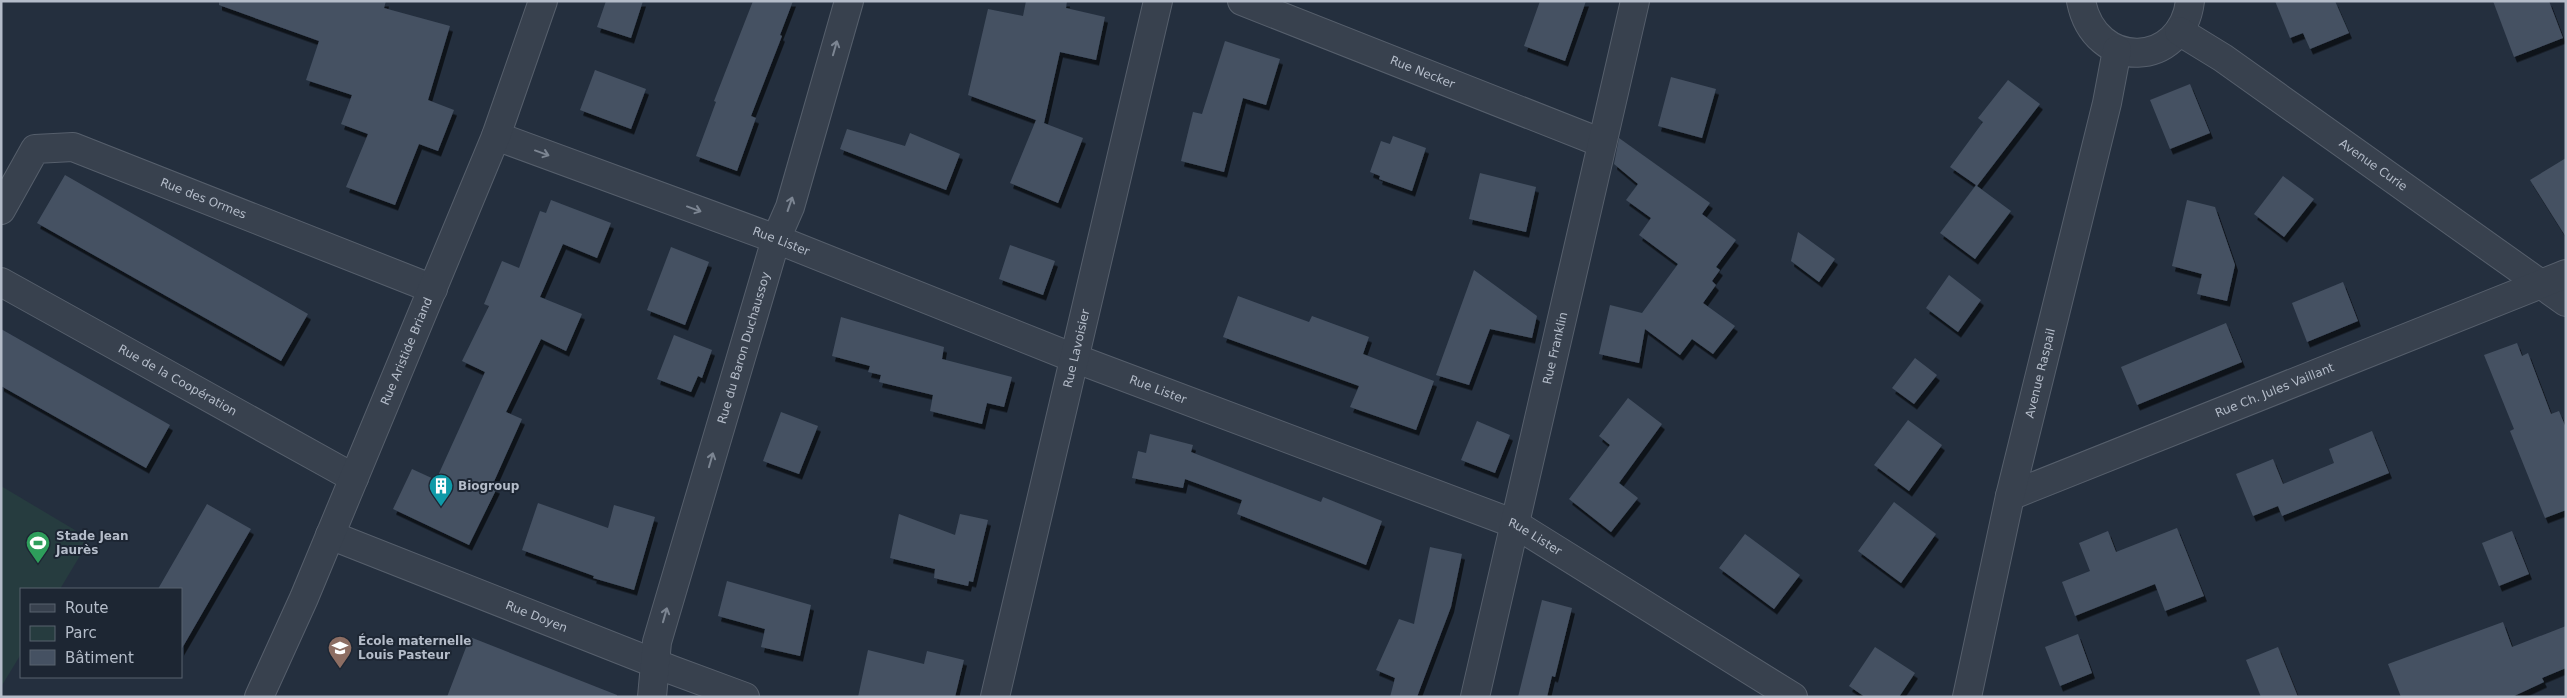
<svg xmlns="http://www.w3.org/2000/svg" width="2567" height="698" viewBox="0 0 2567 698" font-family="'DejaVu Sans',sans-serif">
	<defs>
		<filter id="shadow"><feDropShadow dx="3" dy="5.5" stdDeviation="0" flood-color="#0009"/></filter>
	</defs>
	<rect width="100%" height="100%" fill="#242f3e"/>
	<path fill="#263c3f" d="M 1,486 L 90,539 L 60,589 L 21,589 L 21,654 L 1,687 Z"/>
	<path fill="#455162" filter="url(#shadow)" d="M 219,1 L 386,1 L 384,8 L 450,26 L 428,100 L 454,110 L 438,151 L 419,144 L 395,205 L 346,187 L 368,134 L 341,124 L 352,95 L 306,80 L 319,41 L 219,5 Z
		M 606,1 L 643,1 L 631,38 L 597,27 Z
		M 753,1 L 793,1 L 780,35 L 782,36 L 751,116 L 756,118 L 737,171 L 696,156 L 716,102 L 714,101 Z
		M 1026,1 L 1067,1 L 1066,8 L 1105,17 L 1096,60 L 1060,52 L 1044,123 L 968,95 L 988,9 L 1023,16 Z
		M 1540,1 L 1586,1 L 1565,61 L 1524,46 Z
		M 2275,1 L 2335,1 L 2349,33 L 2310,49 L 2303,33 L 2290,38 Z
		M 2493,1 L 2549,1 L 2563,38 L 2514,57 Z
		M 1225,41 L 1280,59 L 1266,105 L 1243,98 L 1224,172 L 1181,161 L 1193,112 L 1202,114 Z
		M 595,70 L 646,89 L 631,129 L 580,110 Z
		M 1671,77 L 1716,89 L 1702,138 L 1658,126 Z
		M 2008,80 L 2040,104 L 1977,186 L 2011,211 L 1975,259 L 1940,233 L 1976,185 L 1950,167 L 1983,122 L 1978,118 Z
		M 2190,84 L 2210,133 L 2170,149 L 2150,100 Z
		M 1036,120 L 1083,138 L 1058,203 L 1010,183 Z
		M 847,129 L 905,146 L 910,133 L 960,154 L 946,190 L 840,149 Z
		M 1393,136 L 1426,148 L 1412,191 L 1379,179 L 1380,176 L 1370,172 L 1381,141 L 1390,144 Z
		M 1619,138 L 1710,203 L 1702,214 L 1736,240 L 1716,267 L 1720,270 L 1712,281 L 1716,285 L 1703,303 L 1735,326 L 1713,354 L 1692,339 L 1680,355 L 1645,329 L 1639,363 L 1599,354 L 1610,305 L 1642,313 L 1678,264 L 1639,235 L 1651,218 L 1626,200 L 1638,184 L 1614,164 Z
		M 2566,158 L 2566,237 L 2530,180 Z
		M 1480,173 L 1536,187 L 1526,232 L 1469,219 Z
		M 65,175 L 308,314 L 281,361 L 37,223 Z
		M 2283,176 L 2314,199 L 2284,237 L 2254,214 Z
		M 551,200 L 611,223 L 597,258 L 563,244 L 540,297 L 582,314 L 566,351 L 541,339 L 506,412 L 522,419 L 492,486 L 497,488 L 469,545 L 393,509 L 412,469 L 436,480 L 485,372 L 462,361 L 489,306 L 484,304 L 502,261 L 519,268 L 540,211 L 546,213 Z
		M 2187,200 L 2215,207 L 2235,265 L 2227,301 L 2197,294 L 2202,274 L 2172,266 Z
		M 1798,232 L 1835,259 L 1819,282 L 1791,261 Z
		M 1010,245 L 1055,261 L 1043,295 L 999,279 Z
		M 671,247 L 709,262 L 685,325 L 647,310 Z
		M 1474,270 L 1537,316 L 1532,338 L 1490,329 L 1469,385 L 1436,375 Z
		M 1949,275 L 1981,300 L 1958,332 L 1926,308 Z
		M 2343,282 L 2358,321 L 2307,342 L 2292,303 Z
		M 1238,296 L 1309,322 L 1312,316 L 1369,337 L 1363,354 L 1434,381 L 1416,430 L 1350,407 L 1359,386 L 1223,337 Z
		M 841,317 L 944,347 L 942,359 L 1012,377 L 1004,407 L 987,403 L 982,424 L 930,411 L 933,395 L 879,382 L 881,375 L 868,372 L 870,366 L 832,356 Z
		M 2226,323 L 2242,362 L 2137,405 L 2121,367 Z
		M 1,329 L 170,425 L 146,468 L 1,386 Z
		M 674,335 L 712,350 L 702,378 L 698,376 L 691,392 L 657,379 Z
		M 2517,343 L 2522,356 L 2528,353 L 2551,414 L 2559,411 L 2566,428 L 2566,510 L 2545,518 L 2510,431 L 2514,429 L 2484,355 Z
		M 1915,358 L 1937,375 L 1914,404 L 1892,388 Z
		M 1628,398 L 1662,424 L 1619,483 L 1638,498 L 1611,532 L 1569,499 L 1610,445 L 1599,436 Z
		M 781,412 L 818,426 L 799,474 L 763,461 Z
		M 1908,420 L 1942,445 L 1909,491 L 1874,465 Z
		M 1477,421 L 1510,435 L 1495,473 L 1461,460 Z
		M 2372,431 L 2389,473 L 2282,516 L 2278,506 L 2253,516 L 2236,474 L 2273,459 L 2283,484 L 2334,463 L 2329,449 Z
		M 1150,434 L 1193,445 L 1191,452 L 1321,502 L 1323,497 L 1382,521 L 1366,565 L 1237,514 L 1242,500 L 1185,479 L 1183,488 L 1132,478 L 1138,451 L 1146,453 Z
		M 1894,502 L 1936,534 L 1901,583 L 1858,551 Z
		M 538,503 L 608,528 L 614,505 L 655,517 L 634,590 L 593,578 L 594,576 L 522,550 Z
		M 207,504 L 251,529 L 181,650 L 181,589 L 158,589 Z
		M 899,514 L 955,535 L 960,514 L 988,520 L 973,582 L 969,581 L 968,586 L 934,578 L 935,569 L 890,558 Z
		M 2177,528 L 2204,596 L 2165,611 L 2155,584 L 2075,616 L 2062,582 L 2090,571 L 2079,543 L 2108,531 L 2116,552 Z
		M 2512,531 L 2529,574 L 2499,586 L 2482,543 Z
		M 1745,534 L 1800,575 L 1774,609 L 1719,568 Z
		M 1430,547 L 1462,554 L 1451,607 L 1417,697 L 1390,697 L 1395,678 L 1376,670 L 1399,619 L 1414,624 Z
		M 727,581 L 811,605 L 800,656 L 761,647 L 765,629 L 718,616 Z
		M 1542,600 L 1572,608 L 1555,677 L 1552,676 L 1547,697 L 1518,697 Z
		M 2503,622 L 2512,647 L 2566,626 L 2566,668 L 2542,678 L 2544,682 L 2512,697 L 2401,697 L 2388,664 Z
		M 2078,634 L 2092,673 L 2060,686 L 2045,647 Z
		M 470,637 L 617,695 L 617,697 L 447,697 Z
		M 1875,647 L 1915,673 L 1899,697 L 1865,697 L 1849,686 Z
		M 2278,647 L 2298,697 L 2261,697 L 2246,660 Z
		M 868,650 L 924,664 L 927,651 L 964,660 L 955,697 L 858,697 Z"/>
	<g fill="none" stroke-linecap="round" stroke-linejoin="round">
		<defs>
			<g id="minor">
				<path id="s1" d="M 1242,1 L 1602,143"/>
				<path d="M 2081,1 C 2095,72 2182,68 2190,1"/>
				<path id="s2" d="M 2179,31 L 2223,58 L 2566,302"/>
				<path id="s3" d="M 496,136 L 776,239 L 1074,358 L 1515,524 L 1793,697"/>
				<path id="s4" d="M 1,210 L 35,149 L 73,147 L 433,289"/>
				<path id="s5" d="M 1,282 L 354,478"/>
				<path id="s6" d="M 2010,496 L 2566,274"/>
				<path id="s7" d="M 330,535 L 672,670 L 745,697"/>
				<path id="s8" d="M 259,697 L 304,598 L 496,136 L 543,1"/>
				<path id="s9" d="M 652,697 L 657,642 L 776,239 L 790,207 L 849,1"/>
				<path id="s10" d="M 995,697 L 1158,1"/>
				<path id="s11" d="M 1475,697 L 1635,1"/>
				<path id="s12" d="M 1967,697 L 2010,496 L 2107,103 L 2117,50"/>
			</g>
		</defs>
		<use href="#minor" stroke="#565f6c" stroke-width="30"/>
		<use href="#minor" stroke="#38414e" stroke-width="28"/>
	</g>
	<defs><path id="oneway-shaft" d="M-6 0H5M1.5-3L5.5 0L1.5 3" fill="none" stroke-width="1.6" stroke-linecap="round" stroke-linejoin="round" transform="scale(1.25)"/></defs>
	<g stroke="#7c8592">
		<use href="#oneway-shaft" transform="translate(835 48) rotate(-74)"/>
		<use href="#oneway-shaft" transform="translate(542 153) rotate(20)"/>
		<use href="#oneway-shaft" transform="translate(790 204) rotate(-71)"/>
		<use href="#oneway-shaft" transform="translate(694 209) rotate(20)"/>
		<use href="#oneway-shaft" transform="translate(711 460) rotate(-74)"/>
		<use href="#oneway-shaft" transform="translate(665 615) rotate(-74)"/>
	</g>
	<defs>
		<symbol id="building-pin" viewBox="-11 -11 22 30"><path d="M0 17L-7.5 6A9.5 9.5 0 1 1 7.5 6Z" fill="#0f9aa8" stroke="#1d2633"/><path d="M-4-6H4V6H1V3H-1V6H-4ZM-2.5-4.3h1.7v1.8h-1.7ZM.8-4.3h1.7v1.8H.8ZM-2.5-1h1.7V.8h-1.7ZM.8-1h1.7V.8H.8Z" fill="#fff"/></symbol>
		<symbol id="stadium-pin" viewBox="-11 -11 22 30"><path d="M0 17L-7.5 6A9.5 9.5 0 1 1 7.5 6Z" fill="#2e9e5b" stroke="#1d2633"/><path d="M0-5a6.5 5 0 1 0 0 10a6.5 5 0 1 0 0-10ZM-3.5-1.8h7v3.6h-7Z" fill="#fff"/></symbol>
		<symbol id="school-pin" viewBox="-11 -11 22 30"><path d="M0 17L-7.5 6A9.5 9.5 0 1 1 7.5 6Z" fill="#8d6e63" stroke="#1d2633"/><path d="M0-5L7-2L0 1L-7-2ZM-4 1L0 2.5L4 1V4Q0 6-4 4Z" fill="#fff"/></symbol>
	</defs>
	<g fill-rule="evenodd">
		<use href="#building-pin" x="427" y="472" width="28" height="38"/>
		<use href="#stadium-pin" x="24" y="529" width="28" height="38"/>
		<use href="#school-pin" x="326" y="634" width="28" height="38"/>
	</g>
	<g text-anchor="middle" dominant-baseline="central" stroke-width="4" stroke-linejoin="round" paint-order="stroke">
		<g font-size="12" fill="#b4bcc9" stroke="#1d2633">
			<text stroke="none"><textPath href="#s1" startOffset="194">Rue Necker</textPath></text>
			<text stroke="none"><textPath href="#s2" startOffset="236">Avenue Curie</textPath></text>
			<text stroke="none"><textPath href="#s4" startOffset="248">Rue des Ormes</textPath></text>
			<text stroke="none"><textPath href="#s3" startOffset="304">Rue Lister</textPath></text>
			<text stroke="none"><textPath href="#s9" startOffset="362">Rue du Baron Duchaussoy</textPath></text>
			<text stroke="none"><textPath href="#s10" startOffset="358">Rue Lavoisier</textPath></text>
			<text stroke="none"><textPath href="#s11" startOffset="358">Rue Franklin</textPath></text>
			<text stroke="none"><textPath href="#s8" startOffset="376">Rue Aristide Briand</textPath></text>
			<text stroke="none"><textPath href="#s12" startOffset="332">Avenue Raspail</textPath></text>
			<text stroke="none"><textPath href="#s5" startOffset="202">Rue de la Coopération</textPath></text>
			<text stroke="none"><textPath href="#s3" startOffset="709">Rue Lister</textPath></text>
			<text stroke="none"><textPath href="#s6" startOffset="285">Rue Ch. Jules Vaillant</textPath></text>
			<text stroke="none"><textPath href="#s3" startOffset="1114">Rue Lister</textPath></text>
			<text stroke="none"><textPath href="#s7" startOffset="222">Rue Doyen</textPath></text>
		</g>
		<g font-size="12" font-weight="bold" fill="#b4bcc9" stroke="#1d2633" text-anchor="start">
			<text x="458" y="486">Biogroup</text>
			<text x="56" y="536">Stade Jean<tspan x="56" dy="14">Jaurès</tspan></text>
			<text x="358" y="641">École maternelle<tspan x="358" dy="14">Louis Pasteur</tspan></text>
		</g>
	</g>
	<rect width="2567" height="698" fill="none" stroke="#b4bcc9" stroke-width="5"/>
	<rect x="20" y="588" width="162" height="90" fill="#1d2633" stroke="#59626f"/>
	<rect x="30" y="604" width="25" height="8" fill="#38414e" stroke="#59626f"/>
	<text x="65" y="613" font-size="15" fill="#b4bcc9">Route</text>
	<rect x="30" y="626" width="25" height="15" fill="#263c3f" stroke="#59626f"/>
	<text x="65" y="638" font-size="15" fill="#b4bcc9">Parc</text>
	<rect x="30" y="650" width="25" height="15" fill="#455162" stroke="#59626f"/>
	<text x="65" y="663" font-size="15" fill="#b4bcc9">Bâtiment</text>
</svg>
